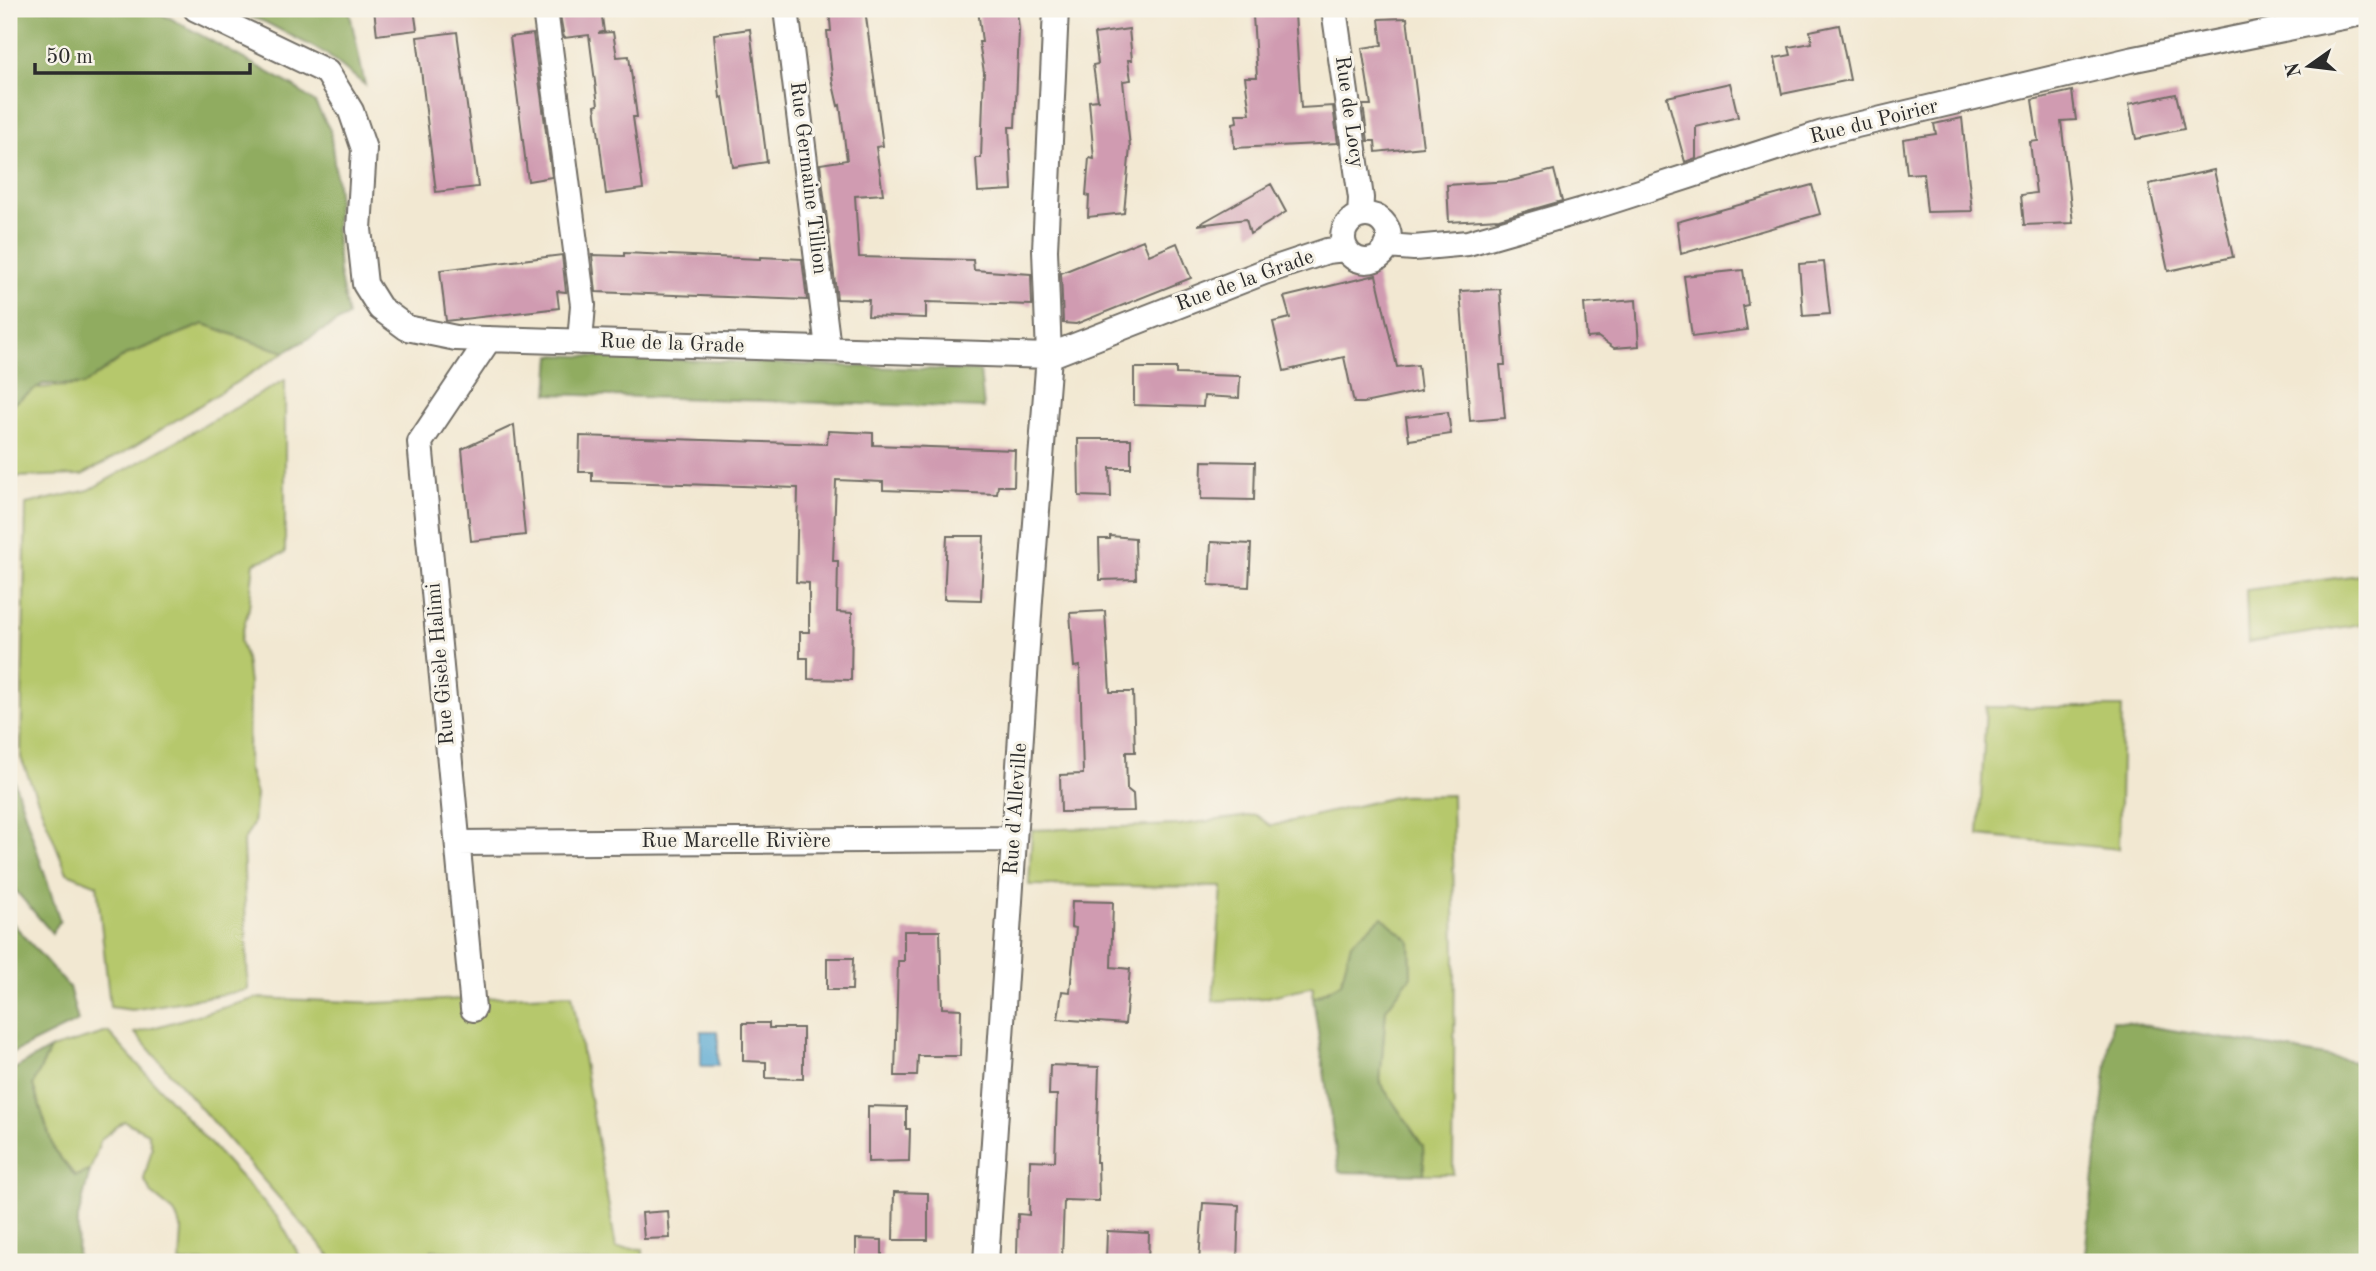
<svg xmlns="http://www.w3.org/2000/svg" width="2376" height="1271" viewBox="0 0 2376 1271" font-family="'Old Standard TT',serif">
	<rect width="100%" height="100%" fill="#f7f3e8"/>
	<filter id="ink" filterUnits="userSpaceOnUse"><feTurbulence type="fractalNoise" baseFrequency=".0143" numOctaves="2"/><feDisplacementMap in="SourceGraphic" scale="14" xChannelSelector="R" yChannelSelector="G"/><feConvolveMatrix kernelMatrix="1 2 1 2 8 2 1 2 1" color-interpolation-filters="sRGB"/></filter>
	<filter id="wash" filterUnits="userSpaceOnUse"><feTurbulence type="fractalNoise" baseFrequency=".00686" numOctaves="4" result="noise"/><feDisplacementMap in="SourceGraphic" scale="28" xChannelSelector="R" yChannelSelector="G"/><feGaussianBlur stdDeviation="1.57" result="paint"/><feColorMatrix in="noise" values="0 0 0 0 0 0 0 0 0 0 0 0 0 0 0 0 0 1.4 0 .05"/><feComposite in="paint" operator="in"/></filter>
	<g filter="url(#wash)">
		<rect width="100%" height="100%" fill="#f2e8d2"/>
		<path fill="#b6c86c" stroke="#707a4c" stroke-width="2" d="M 204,324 L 256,343 L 285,352 L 125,452 L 82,475 L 13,477 L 14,488 L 9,489 L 9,406 L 37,388 L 83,385 L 126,355 Z
			M 285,380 L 285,553 L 254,563 L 249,608 L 240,641 L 246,659 L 249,684 L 248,768 L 256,794 L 253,824 L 243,842 L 248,990 L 132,1010 L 110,1007 L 97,885 L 67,873 L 21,758 L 26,504 L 89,490 Z
			M 2367,574 L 2367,623 L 2248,643 L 2246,590 Z
			M 1986,707 L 2122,707 L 2119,849 L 1979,835 Z
			M 1452,795 L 1455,954 L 1453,1174 L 1424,1174 L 1423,1146 L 1380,1083 L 1386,1009 L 1411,976 L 1410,941 L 1352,943 L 1341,983 L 1313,998 L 1313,986 L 1264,998 L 1213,1001 L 1222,887 L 1029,885 L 1032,830 L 1179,825 L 1256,815 L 1271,826 L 1399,796 Z
			M 572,994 L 616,1248 L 643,1249 L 643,1262 L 544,1262 L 432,1250 L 427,1262 L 335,1262 L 135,1033 L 257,998 L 378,1003 Z
			M 108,1032 L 278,1218 L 303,1262 L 180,1262 L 182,1230 L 174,1212 L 152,1194 L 144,1179 L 152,1148 L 148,1133 L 124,1121 L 101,1139 L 90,1171 L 75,1176 L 54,1150 L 33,1085 L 50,1049 Z"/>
		<path fill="#90ac60" stroke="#5e6c46" stroke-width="2" d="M 9,9 L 140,9 L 170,18 L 293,86 L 315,103 L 330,130 L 338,192 L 336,231 L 339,272 L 348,316 L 285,352 L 256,343 L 204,324 L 126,355 L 83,385 L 43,384 L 9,406 Z
			M 228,9 L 349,9 L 365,85 L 325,53 L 265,22 Z
			M 551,355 L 980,371 L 984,408 L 548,394 Z
			M 9,663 L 13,777 L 60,921 L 52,933 L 9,883 Z
			M 1382,917 L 1410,941 L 1411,976 L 1386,1009 L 1380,1083 L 1423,1146 L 1424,1174 L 1339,1172 L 1313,998 L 1341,983 L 1351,943 Z
			M 9,919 L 69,987 L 78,1021 L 9,1055 Z
			M 2112,1020 L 2367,1063 L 2367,1262 L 2084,1262 Z
			M 50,1049 L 33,1085 L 54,1150 L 75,1176 L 90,1171 L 78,1218 L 77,1262 L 9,1262 L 9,1072 Z"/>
		<path fill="#58a8d2" stroke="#426a7e" stroke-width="2" d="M 701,1031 L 718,1031 L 718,1066 L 701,1066 Z"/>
		<g id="blocks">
			<path fill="#d09bb1" d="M 374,9 L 414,9 L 417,30 L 377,35 Z
				M 559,9 L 601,9 L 604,32 L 598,33 L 613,32 L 617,57 L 629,56 L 637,117 L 633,117 L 643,189 L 606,194 L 595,106 L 598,105 L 589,35 L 564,38 Z
				M 829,9 L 865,9 L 883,146 L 876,147 L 883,194 L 855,196 L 859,257 L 973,260 L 974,270 L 1031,274 L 1032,305 L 926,302 L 926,318 L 868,316 L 869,300 L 837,299 L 820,164 L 847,160 L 840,105 L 838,106 L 833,84 L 827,31 L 831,31 Z
				M 978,9 L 1017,9 L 1019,30 L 1015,127 L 1009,127 L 1012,190 L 978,192 L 976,158 L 981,158 L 984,72 L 979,42 L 982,42 Z
				M 1295,14 L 1301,108 L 1333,106 L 1338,143 L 1234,148 L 1233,123 L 1237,122 L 1236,114 L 1250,114 L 1245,77 L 1257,77 L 1253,16 Z
				M 1407,18 L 1423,147 L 1376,152 L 1375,141 L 1368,141 L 1363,105 L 1371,105 L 1362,48 L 1382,45 L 1379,19 Z
				M 1839,25 L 1850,80 L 1782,94 L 1775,58 L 1791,55 L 1789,47 L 1812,43 L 1810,31 Z
				M 750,29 L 767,162 L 733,167 L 723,97 L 720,98 L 714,34 Z
				M 1129,29 L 1132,60 L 1128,60 L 1131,80 L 1123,81 L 1130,147 L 1124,213 L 1088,217 L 1089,196 L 1086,195 L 1089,158 L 1094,159 L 1089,101 L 1098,100 L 1093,65 L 1098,64 L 1094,34 Z
				M 457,32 L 478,187 L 436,192 L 417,37 Z
				M 533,34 L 552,177 L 528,181 L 510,37 Z
				M 1730,83 L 1738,117 L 1696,127 L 1696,158 L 1685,162 L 1667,97 Z
				M 2072,91 L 2076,120 L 2061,121 L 2073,223 L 2024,225 L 2021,195 L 2036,193 L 2030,142 L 2038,141 L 2032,100 Z
				M 2176,94 L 2184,129 L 2136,139 L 2129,104 Z
				M 1962,118 L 1972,211 L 1927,212 L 1923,173 L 1907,174 L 1903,139 L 1936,134 L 1934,124 Z
				M 1554,170 L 1562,201 L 1499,219 L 1449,222 L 1447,185 L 1511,181 Z
				M 2214,170 L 2233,257 L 2168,271 L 2149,184 Z
				M 1271,184 L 1286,212 L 1250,234 L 1246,219 L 1198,225 Z
				M 1812,185 L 1820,214 L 1681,254 L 1677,222 Z
				M 1143,240 L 1149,255 L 1177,243 L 1191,278 L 1076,324 L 1063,323 L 1061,273 Z
				M 624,253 L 760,259 L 760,257 L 802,259 L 807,300 L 596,292 L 592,255 L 624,256 Z
				M 562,255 L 566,292 L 557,291 L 559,308 L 446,321 L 440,270 Z
				M 1824,262 L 1830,314 L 1803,316 L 1799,264 Z
				M 1743,270 L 1748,305 L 1743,306 L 1747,330 L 1692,337 L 1684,276 Z
				M 1376,275 L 1397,367 L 1418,365 L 1421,391 L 1364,403 L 1354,403 L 1344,357 L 1284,371 L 1273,322 L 1290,318 L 1284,297 Z
				M 1500,289 L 1505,365 L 1500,365 L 1505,418 L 1470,421 L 1460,291 Z
				M 1636,300 L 1639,346 L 1614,348 L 1598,337 L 1587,338 L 1584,304 Z
				M 1134,368 L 1176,368 L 1176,374 L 1240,376 L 1239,398 L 1204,396 L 1203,407 L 1134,405 Z
				M 1448,412 L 1451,434 L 1409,440 L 1406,417 Z
				M 514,425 L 525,535 L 471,541 L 462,449 Z
				M 828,431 L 873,433 L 873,445 L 1015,450 L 1014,486 L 998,486 L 997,494 L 883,490 L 883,482 L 836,480 L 833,561 L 838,561 L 837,612 L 852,613 L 851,680 L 808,679 L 808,658 L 800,658 L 800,632 L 809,632 L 809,583 L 796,582 L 798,488 L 592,481 L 592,472 L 579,472 L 580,436 L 827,444 Z
				M 1078,439 L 1131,439 L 1131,468 L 1110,468 L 1111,497 L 1079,496 Z
				M 1202,461 L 1255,462 L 1254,500 L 1201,499 Z
				M 947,536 L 984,536 L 981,600 L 944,599 Z
				M 1110,536 L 1135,538 L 1136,579 L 1100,580 L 1099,539 L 1110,539 Z
				M 1211,542 L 1251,544 L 1249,587 L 1209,585 Z
				M 1105,611 L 1110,692 L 1133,692 L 1135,752 L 1126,752 L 1127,789 L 1133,794 L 1134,811 L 1061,812 L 1060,775 L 1083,774 L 1080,666 L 1074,667 L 1070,613 Z
				M 1072,901 L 1113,902 L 1111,967 L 1130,969 L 1125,1024 L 1058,1019 L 1062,991 L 1070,992 L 1076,928 L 1071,927 Z
				M 904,931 L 940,931 L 942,1008 L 961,1009 L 960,1056 L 918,1056 L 917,1076 L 895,1076 L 898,961 L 904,961 Z
				M 827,958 L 853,958 L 852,990 L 827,990 Z
				M 743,1023 L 769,1023 L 769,1028 L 803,1028 L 803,1079 L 766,1078 L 766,1062 L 743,1061 Z
				M 1050,1065 L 1099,1067 L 1096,1162 L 1098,1162 L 1099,1201 L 1064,1200 L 1062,1258 L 1017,1256 L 1018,1214 L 1029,1215 L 1030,1160 L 1055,1161 L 1057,1095 L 1049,1095 Z
				M 868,1106 L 906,1107 L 906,1129 L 910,1129 L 909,1161 L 868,1162 Z
				M 894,1192 L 928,1193 L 928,1240 L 893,1240 Z
				M 1203,1203 L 1239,1205 L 1237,1262 L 1199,1262 Z
				M 668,1211 L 670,1238 L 644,1239 L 642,1213 Z
				M 1107,1231 L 1149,1233 L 1148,1262 L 1106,1262 Z
				M 856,1239 L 882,1240 L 882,1262 L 856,1262 Z"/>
		</g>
	</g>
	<g filter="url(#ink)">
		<use href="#blocks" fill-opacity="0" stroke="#716d65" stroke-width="2"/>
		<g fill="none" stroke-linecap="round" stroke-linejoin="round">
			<defs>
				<path id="minor" d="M 196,9 L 327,72 L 351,111 L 364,149 L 359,229 L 365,284 L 380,308 L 407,328 L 456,338 L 1049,356 L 1264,272 L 1327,251 L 1345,249
					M 543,9 L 546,17 L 583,305 L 580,342
					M 786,9 L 828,348
					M 1334,9 L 1361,198 L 1360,216
					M1343 238a23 23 0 1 1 46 0a23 23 0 1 1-46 0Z
					M 1387,246 L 1414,248 L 1468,243 L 1590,208 L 1823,133 L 2130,60 L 2367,12
					M 458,843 L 1014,839
					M 473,1009 L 420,442 L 489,339
					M 986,1262 L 1030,600 L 1049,356 L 1045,250 L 1056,9"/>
			</defs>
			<use href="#minor" stroke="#716d65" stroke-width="28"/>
			<use href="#minor" stroke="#fff" stroke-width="24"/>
		</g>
	</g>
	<g text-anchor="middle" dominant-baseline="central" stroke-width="6" stroke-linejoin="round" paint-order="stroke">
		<g font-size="21" fill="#2b2b2b" stroke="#f7f3e8">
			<text transform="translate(1349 112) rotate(82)">Rue de Locy</text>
			<text transform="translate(1874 122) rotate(-14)">Rue du Poirier</text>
			<text transform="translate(808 178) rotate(83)">Rue Germaine Tillion</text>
			<text transform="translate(1245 281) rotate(-20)">Rue de la Grade</text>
			<text transform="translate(672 344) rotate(2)">Rue de la Grade</text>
			<text transform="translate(441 664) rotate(-95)">Rue Gisèle Halimi</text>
			<text transform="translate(1016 809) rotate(-86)">Rue d'Alleville</text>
			<text x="736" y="841">Rue Marcelle Rivière</text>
		</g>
	</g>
	<rect width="2376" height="1271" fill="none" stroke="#f7f3e8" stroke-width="35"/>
	<g transform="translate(2309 66) rotate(256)" stroke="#f7f3e8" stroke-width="5" paint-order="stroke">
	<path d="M0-5L12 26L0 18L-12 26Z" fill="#2b2b2b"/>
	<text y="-10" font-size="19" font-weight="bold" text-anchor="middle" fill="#2b2b2b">N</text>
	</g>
	<path d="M35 63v10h215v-10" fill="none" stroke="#2b2b2b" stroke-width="3.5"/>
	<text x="46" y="63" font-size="21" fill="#2b2b2b" stroke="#f7f3e8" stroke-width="5" paint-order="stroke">50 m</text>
</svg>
